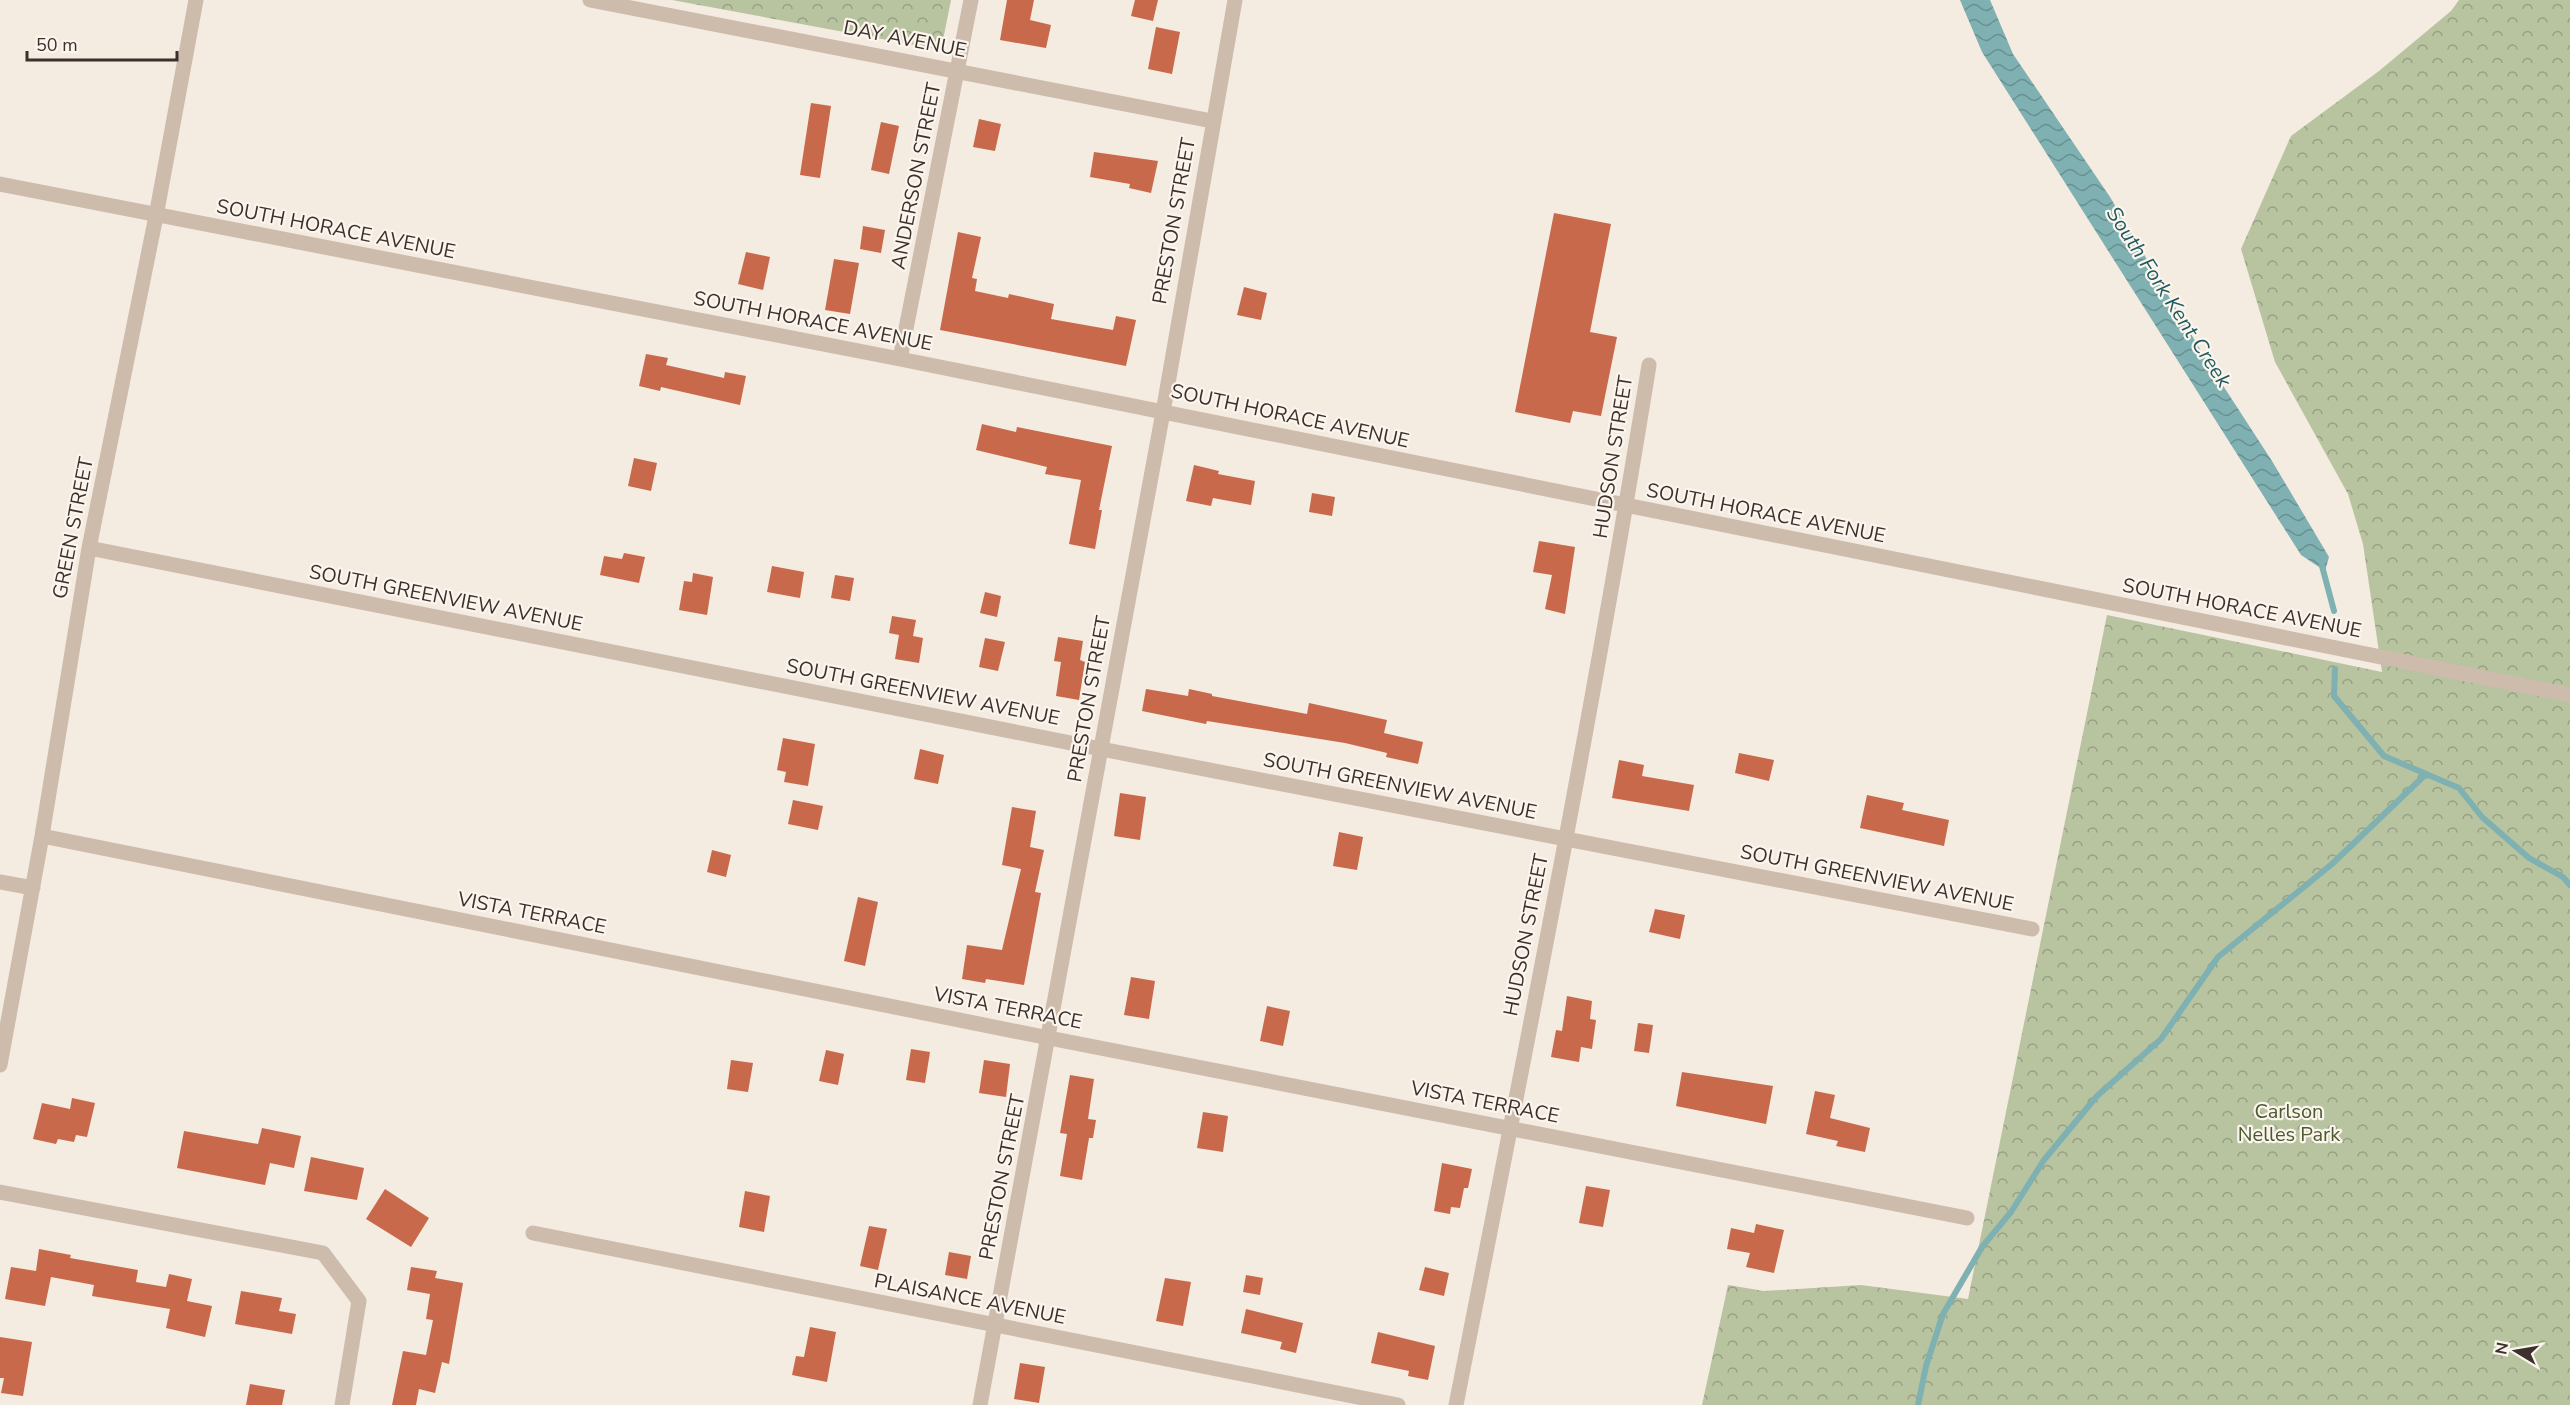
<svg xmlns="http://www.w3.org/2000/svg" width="2570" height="1405" font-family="'Nunito Sans',sans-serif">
	<defs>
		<pattern id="forest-crowns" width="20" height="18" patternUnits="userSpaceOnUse" patternTransform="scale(1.5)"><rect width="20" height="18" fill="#b8c4a0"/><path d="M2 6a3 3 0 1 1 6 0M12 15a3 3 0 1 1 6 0" fill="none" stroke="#97a083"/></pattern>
		<pattern id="water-waves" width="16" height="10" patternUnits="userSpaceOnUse" patternTransform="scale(1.5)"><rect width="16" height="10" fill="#7fb0b2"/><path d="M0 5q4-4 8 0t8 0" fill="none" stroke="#699091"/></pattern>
	</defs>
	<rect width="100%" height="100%" fill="#f4ebe1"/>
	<path fill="url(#forest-crowns)" d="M672,0H951L941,50Z
		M2459,0H2570V1405H1702L1728,1285L1764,1291L1861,1285L1968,1299L2107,615L2382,672L2363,544L2348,494L2275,362L2241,249L2291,136L2379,71L2451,11Z"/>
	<path fill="url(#water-waves)" d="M1960,0H1990L2013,54L2110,197L2207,361L2272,461L2329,557L2325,571L2301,555L1982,52Z"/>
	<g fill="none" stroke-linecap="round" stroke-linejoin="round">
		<path stroke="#7fb0b2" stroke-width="6" d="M2322,566L2334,611
			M2335,669L2334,696L2384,756L2459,788L2482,817L2529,858L2563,877L2570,885
			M1918,1405L1926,1366L1943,1314L1982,1247L2011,1212L2044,1160L2097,1096L2161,1039L2218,957L2332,864L2425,775"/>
	</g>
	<path fill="#c8694b" d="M1007,0H1034L1030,20L1051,25L1046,48L1000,40Z
		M1135,0H1158L1153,21L1131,16Z
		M1156,27L1180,32L1172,74L1148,69Z
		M811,103L831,106L820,178L800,175Z
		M979,119L1001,124L995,151L973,147Z
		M881,122L899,126L889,174L871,170Z
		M1094,152L1158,161L1151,193L1129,188L1130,184L1090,177Z
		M1554,213L1611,224L1590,332L1617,337L1601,416L1573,411L1570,423L1515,412Z
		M863,226L885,230L881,253L860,249Z
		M958,232L981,237L972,278L977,279L975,291L1008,298L1009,294L1054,304L1051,319L1113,330L1116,316L1136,320L1126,366L940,330Z
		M746,252L770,257L763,290L738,284Z
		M834,259L859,263L850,314L825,310Z
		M1244,287L1267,293L1261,320L1237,315Z
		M646,354L668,358L666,365L724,378L725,372L746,376L740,405L661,387L660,391L639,386Z
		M982,424L1016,432L1017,427L1112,446L1099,510H1102L1095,549L1069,544L1081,480L1045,474L1047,467L976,450Z
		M634,458L657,463L651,491L628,486Z
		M1194,465L1219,471L1218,474L1255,481L1251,505L1213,498L1211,506L1186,501Z
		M1312,493L1335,497L1332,516L1309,512Z
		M1539,541L1575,547L1565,614L1545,609L1552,575L1533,572Z
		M624,553L645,557L639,583L600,575L604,556L622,559Z
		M772,566L804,572L800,598L767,592Z
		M693,573L713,577L707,615L679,610L684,581L692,582Z
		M835,575L854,578L850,601L831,598Z
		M985,592L1001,596L997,617L980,613Z
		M892,616L916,620L913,636L923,638L919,663L895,659L899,635L889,633Z
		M1058,637L1083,641L1080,660L1085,662L1079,700L1056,696L1061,662L1054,661Z
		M985,638L1005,642L998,671L979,667Z
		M1146,689L1188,696L1189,689L1212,694V696L1307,714L1309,703L1387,720L1384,733L1423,742L1418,764L1386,757L1387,753L1345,743L1207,721L1206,724L1142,711Z
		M783,738L815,744L808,786L784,782L786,772L777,770Z
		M920,749L944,755L938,784L914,779Z
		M1739,753L1774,760L1769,781L1735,773Z
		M1619,760L1644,765L1642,776L1694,785L1689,811L1612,798Z
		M1120,793L1146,797L1140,840L1114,836Z
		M1867,795L1904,803L1902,810L1949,820L1944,846L1860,828Z
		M793,800L823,806L818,830L788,824Z
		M1012,807L1036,811L1030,847L1044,850L1035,892L1041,893L1024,985L986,979L985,983L962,979L967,945L1002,950L1021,869L1002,865Z
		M1339,832L1363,837L1357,870L1333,866Z
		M712,850L731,855L726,877L707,872Z
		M858,897L878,902L865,966L844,961Z
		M1655,909L1685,915L1680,939L1649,932Z
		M1131,977L1155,981L1149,1019L1124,1015Z
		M1567,996L1592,1001L1590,1019L1596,1020L1592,1049L1581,1047L1579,1062L1551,1057L1556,1030L1562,1031Z
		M1267,1006L1290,1011L1283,1046L1260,1041Z
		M1638,1023L1653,1025L1649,1053L1634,1051Z
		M911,1049L930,1052L925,1083L906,1080Z
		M826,1050L844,1054L838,1085L819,1081Z
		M731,1060L753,1063L748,1092L727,1089Z
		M984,1060L1010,1064L1006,1097L979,1093Z
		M1682,1072L1773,1086L1766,1124L1676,1106Z
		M1070,1075L1094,1079L1088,1119L1096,1120L1093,1138H1089L1082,1180L1060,1176L1067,1134L1060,1133Z
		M1815,1091L1835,1095L1830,1118L1870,1128L1865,1152L1836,1146L1838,1141L1806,1134Z
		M72,1098L95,1103L87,1137L76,1135L74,1142L58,1139L56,1144L33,1139L42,1103L70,1109Z
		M1203,1112L1228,1116L1223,1152L1197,1148Z
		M262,1128L301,1136L294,1168L270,1163L265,1185L177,1168L184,1131L258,1144Z
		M311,1157L364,1168L357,1200L304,1191Z
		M1442,1163L1472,1169L1468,1188H1464L1460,1208L1451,1207L1450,1214L1434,1211Z
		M1586,1186L1610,1190L1603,1227L1579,1223Z
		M385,1189L429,1218L411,1247L366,1219Z
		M745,1191L770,1196L764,1232L739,1227Z
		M1756,1224L1784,1230L1774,1273L1746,1267L1750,1253L1727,1249L1731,1228L1754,1233Z
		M869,1226L887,1229L878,1270L860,1266Z
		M39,1249L71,1255L70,1258L138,1270L136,1282L166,1287L169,1274L192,1279L187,1301L212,1306L205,1337L166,1328L170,1309L92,1296L94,1285L51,1277L45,1306L5,1299L11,1267L36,1271Z
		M949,1252L971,1256L967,1279L945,1275Z
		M411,1267L437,1271L435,1278L463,1283L449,1364L442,1362L435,1393L419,1389L416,1405H392L403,1351L426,1355L433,1320L426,1319L430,1294L407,1290Z
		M1425,1267L1449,1273L1444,1296L1419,1290Z
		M1246,1275L1263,1278L1260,1295L1243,1292Z
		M1165,1278L1191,1282L1183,1326L1156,1321Z
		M241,1291L282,1298L279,1311L296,1314L292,1334L235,1324Z
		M1246,1309L1303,1323L1296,1353L1280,1349L1282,1342L1241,1333Z
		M810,1327L836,1332L827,1382L792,1375L796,1356L804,1357Z
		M1378,1332L1435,1346L1428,1380L1408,1376L1409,1371L1371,1363Z
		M0,1337L32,1342L23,1396L1,1393L4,1378H0Z
		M1020,1363L1045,1367L1039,1403L1014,1399Z
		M250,1384L285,1390L282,1405H246Z"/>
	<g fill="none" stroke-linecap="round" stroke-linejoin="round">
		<path stroke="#cdbbac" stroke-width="15" d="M590,0L1212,121
			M0,184L900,359L2570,695
			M900,359L971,0
			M89,548L1101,749L2032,929
			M42,836L1049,1038L1967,1218
			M0,882L33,888
			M0,1065L42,836L89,548L156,216L196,0
			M0,1192L323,1253L359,1301L342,1405
			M533,1233L1398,1405
			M1456,1405C1524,1059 1593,713 1649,365"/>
		<path stroke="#cdbbac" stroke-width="15" d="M980,1405L1163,412L1235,0"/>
	</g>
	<g text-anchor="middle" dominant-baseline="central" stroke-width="4.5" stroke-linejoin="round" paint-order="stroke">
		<g font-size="20" fill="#3b302b" stroke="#fbf5ee">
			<text transform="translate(905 39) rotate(11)">DAY AVENUE</text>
			<text transform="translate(916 176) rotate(-79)">ANDERSON STREET</text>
			<text transform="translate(1174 221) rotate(-80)">PRESTON STREET</text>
			<text transform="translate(336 229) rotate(11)">SOUTH HORACE AVENUE</text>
			<text transform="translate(813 321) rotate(11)">SOUTH HORACE AVENUE</text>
			<text transform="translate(1290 416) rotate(12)">SOUTH HORACE AVENUE</text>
			<text transform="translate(1613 457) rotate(-81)">HUDSON STREET</text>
			<text transform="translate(1766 513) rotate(11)">SOUTH HORACE AVENUE</text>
			<text transform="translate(73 528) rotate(-79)">GREEN STREET</text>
			<text transform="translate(446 598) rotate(11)">SOUTH GREENVIEW AVENUE</text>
			<text transform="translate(2242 608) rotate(11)">SOUTH HORACE AVENUE</text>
			<text transform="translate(923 692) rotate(11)">SOUTH GREENVIEW AVENUE</text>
			<text transform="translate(1089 699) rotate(-80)">PRESTON STREET</text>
			<text transform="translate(1400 786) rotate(11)">SOUTH GREENVIEW AVENUE</text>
			<text transform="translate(1877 878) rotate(11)">SOUTH GREENVIEW AVENUE</text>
			<text transform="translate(532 913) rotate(11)">VISTA TERRACE</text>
			<text transform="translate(1526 935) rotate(-79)">HUDSON STREET</text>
			<text transform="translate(1008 1008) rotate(11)">VISTA TERRACE</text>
			<text transform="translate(1485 1102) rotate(11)">VISTA TERRACE</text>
			<text transform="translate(1002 1177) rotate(-79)">PRESTON STREET</text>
			<text transform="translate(970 1299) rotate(11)">PLAISANCE AVENUE</text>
		</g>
		<g font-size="20" fill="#4a5a2e" stroke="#fbf5ee">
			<text x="2289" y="1111">Carlson<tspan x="2289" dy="23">Nelles Park</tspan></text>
		</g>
		<g font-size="21" font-style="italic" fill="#1f5a5e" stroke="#fbf5ee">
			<text transform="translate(2169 297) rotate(57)">South Fork Kent Creek</text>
		</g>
	</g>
	<g transform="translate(2516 1351) rotate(281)" stroke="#fbf5ee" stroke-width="4.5" paint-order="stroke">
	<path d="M0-4.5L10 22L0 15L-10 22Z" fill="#3b302b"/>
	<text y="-9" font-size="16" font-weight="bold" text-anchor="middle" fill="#3b302b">N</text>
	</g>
	<path d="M27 51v9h150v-9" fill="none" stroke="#3b302b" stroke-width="3"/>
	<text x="36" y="51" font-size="18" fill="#3b302b" stroke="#fbf5ee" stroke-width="4.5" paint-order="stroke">50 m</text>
</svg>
